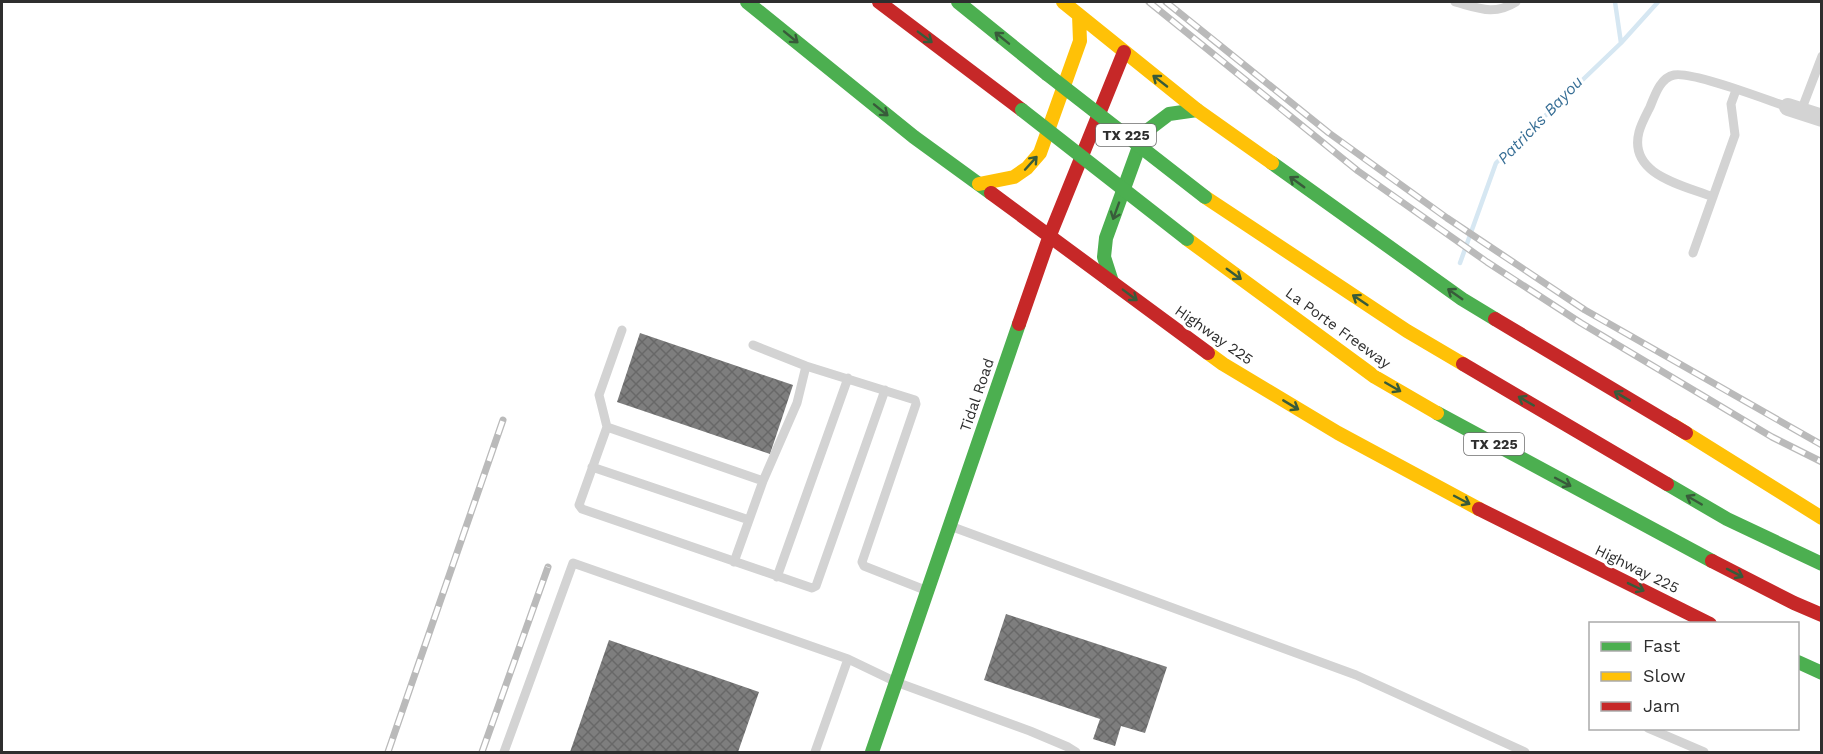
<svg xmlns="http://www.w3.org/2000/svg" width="1823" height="754" font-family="'Work Sans',sans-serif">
	<defs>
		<pattern id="building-cross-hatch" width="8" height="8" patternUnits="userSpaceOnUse" patternTransform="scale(1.5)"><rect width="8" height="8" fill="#7e7e7e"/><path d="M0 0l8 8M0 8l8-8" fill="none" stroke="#686868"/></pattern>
	</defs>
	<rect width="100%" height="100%" fill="#fff"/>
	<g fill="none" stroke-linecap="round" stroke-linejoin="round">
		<path stroke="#d6e7f2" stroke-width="4.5" d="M1615,2L1621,43
			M1460,263L1496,163L1621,43L1658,2"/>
	</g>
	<path fill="url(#building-cross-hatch)" d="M640,333L793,385L770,454L617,402Z
		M1006,614L1167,667L1145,733L1121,726L1115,746L1093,739L1100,719L984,680Z
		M609,640L759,692L738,752H570Z"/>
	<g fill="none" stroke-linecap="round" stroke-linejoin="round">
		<path stroke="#d3d3d3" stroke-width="9" d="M1455,2C1478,8 1494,16 1516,2
			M1801,111L1822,56
			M1713,197C1683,185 1628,175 1639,132C1641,124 1646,115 1650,107C1655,95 1660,78 1674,75C1692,71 1767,100 1788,107
			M1693,253L1735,135L1731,104L1736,90
			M753,345L806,366L915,400L916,404L862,562L864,566L925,590
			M607,427L599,395L622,330
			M592,467L749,520
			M763,481L607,427L579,505L582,509L812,588L816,586L885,390
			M950,526L1356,675L1525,752
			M734,562L763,481L797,403L806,366
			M777,577L848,378
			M1648,728L1704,752
			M504,752L573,563L848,659L896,682L1030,731L1068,747L1076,752
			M815,752L848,659"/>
		<path stroke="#d3d3d3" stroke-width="18" d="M1788,107L1822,118"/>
		<path stroke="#4caf50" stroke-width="14" d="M747,2L914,137L991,193
			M958,2L1047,74
			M1272,163L1462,299L1495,319
			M1112,282L1104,257L1106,238L1144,133L1169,114L1197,110
			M1437,413L1712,561
			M1667,484L1727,519L1822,564
			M1798,662L1822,673
			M872,752L1019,324"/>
		<path stroke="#ffc107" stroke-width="14" d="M1063,2L1197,110L1272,163
			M979,184L1014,177L1027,168L1040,153L1080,41L1079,15
			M1205,197L1407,331L1463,364
			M1187,239L1375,377L1437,413
			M1208,353L1223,364L1338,433L1479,509
			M1673,425L1822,518"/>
		<path stroke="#c62828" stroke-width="14" d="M879,2L1022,110
			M991,193L1208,353
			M1495,319L1686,433
			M1019,324L1050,235L1124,52
			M1463,364L1667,484
			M1479,509L1710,624
			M1712,561L1794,603L1822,615"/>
		<g stroke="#bababa" stroke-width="7">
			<path id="rail" d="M1149,2L1358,171L1487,262L1581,323L1772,437L1822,462
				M1166,2L1329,133L1447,218L1585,310L1822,445
				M388,752L503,420
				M482,752L548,567"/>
		</g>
		<use href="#rail" stroke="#fff" stroke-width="4.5" stroke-dasharray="14" stroke-linecap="butt"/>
		<path stroke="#4caf50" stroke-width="14" d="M1047,74L1205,197
			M1022,110L1187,239"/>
	</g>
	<defs><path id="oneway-shaft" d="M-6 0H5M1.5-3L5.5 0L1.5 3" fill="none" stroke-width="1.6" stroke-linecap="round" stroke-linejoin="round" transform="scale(1.5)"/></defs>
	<g stroke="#385b3a">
		<use href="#oneway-shaft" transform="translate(791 37) rotate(39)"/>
		<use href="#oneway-shaft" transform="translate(925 37) rotate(37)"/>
		<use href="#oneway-shaft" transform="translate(1002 38) rotate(-141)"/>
		<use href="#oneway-shaft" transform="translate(1160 81) rotate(-142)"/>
		<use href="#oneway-shaft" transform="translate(881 110) rotate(39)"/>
		<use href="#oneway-shaft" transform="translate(1031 163) rotate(-48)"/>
		<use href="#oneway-shaft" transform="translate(1297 182) rotate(-144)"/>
		<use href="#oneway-shaft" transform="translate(1116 211) rotate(110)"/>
		<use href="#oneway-shaft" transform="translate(1234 274) rotate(36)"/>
		<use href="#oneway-shaft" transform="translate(1455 294) rotate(-145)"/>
		<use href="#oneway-shaft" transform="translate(1130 295) rotate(37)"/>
		<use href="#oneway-shaft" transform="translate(1360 300) rotate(-146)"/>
		<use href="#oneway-shaft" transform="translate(1393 387) rotate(30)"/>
		<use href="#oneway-shaft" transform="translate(1622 396) rotate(-149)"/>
		<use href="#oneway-shaft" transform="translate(1526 401) rotate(-150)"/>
		<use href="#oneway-shaft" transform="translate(1291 405) rotate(31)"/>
		<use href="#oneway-shaft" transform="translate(1563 482) rotate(28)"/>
		<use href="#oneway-shaft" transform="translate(1462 500) rotate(28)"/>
		<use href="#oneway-shaft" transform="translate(1694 500) rotate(-150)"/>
		<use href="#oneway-shaft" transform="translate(1735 573) rotate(27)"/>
		<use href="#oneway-shaft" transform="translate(1636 587) rotate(26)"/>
	</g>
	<g text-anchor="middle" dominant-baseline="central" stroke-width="6" stroke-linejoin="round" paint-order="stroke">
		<g fill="#fff" stroke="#6d6d6d" stroke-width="1.5">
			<rect x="1096" y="124" width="60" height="22" rx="4.5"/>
			<rect x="1464" y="433" width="60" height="22" rx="4.5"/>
		</g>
		<g font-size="14" font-weight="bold" fill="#2e2e2e">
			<text x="1126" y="135">TX 225</text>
			<text x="1494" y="444">TX 225</text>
		</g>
		<g font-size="15" fill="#2e2e2e" stroke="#fff">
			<text transform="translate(1338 328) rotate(36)">La Porte Freeway</text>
			<text transform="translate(1214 335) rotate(35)">Highway 225</text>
			<text transform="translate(977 395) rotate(-71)">Tidal Road</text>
			<text transform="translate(1637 569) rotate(26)">Highway 225</text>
		</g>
		<g font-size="16" font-style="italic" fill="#376e95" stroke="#fff">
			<text transform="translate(1540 120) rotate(-46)">Patricks Bayou</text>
		</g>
	</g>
	<rect width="1823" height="754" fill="none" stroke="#2e2e2e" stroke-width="6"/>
	<rect x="1589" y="622" width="210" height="108" fill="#ffffff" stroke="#ababab" stroke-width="1.5"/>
	<rect x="1601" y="642" width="30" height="9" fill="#4caf50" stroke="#ababab" stroke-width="1.5"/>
	<text x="1643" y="652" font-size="18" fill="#2e2e2e">Fast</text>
	<rect x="1601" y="672" width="30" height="9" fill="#ffc107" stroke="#ababab" stroke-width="1.5"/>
	<text x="1643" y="682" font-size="18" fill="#2e2e2e">Slow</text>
	<rect x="1601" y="702" width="30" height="9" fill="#c62828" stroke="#ababab" stroke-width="1.5"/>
	<text x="1643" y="712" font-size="18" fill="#2e2e2e">Jam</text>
</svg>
